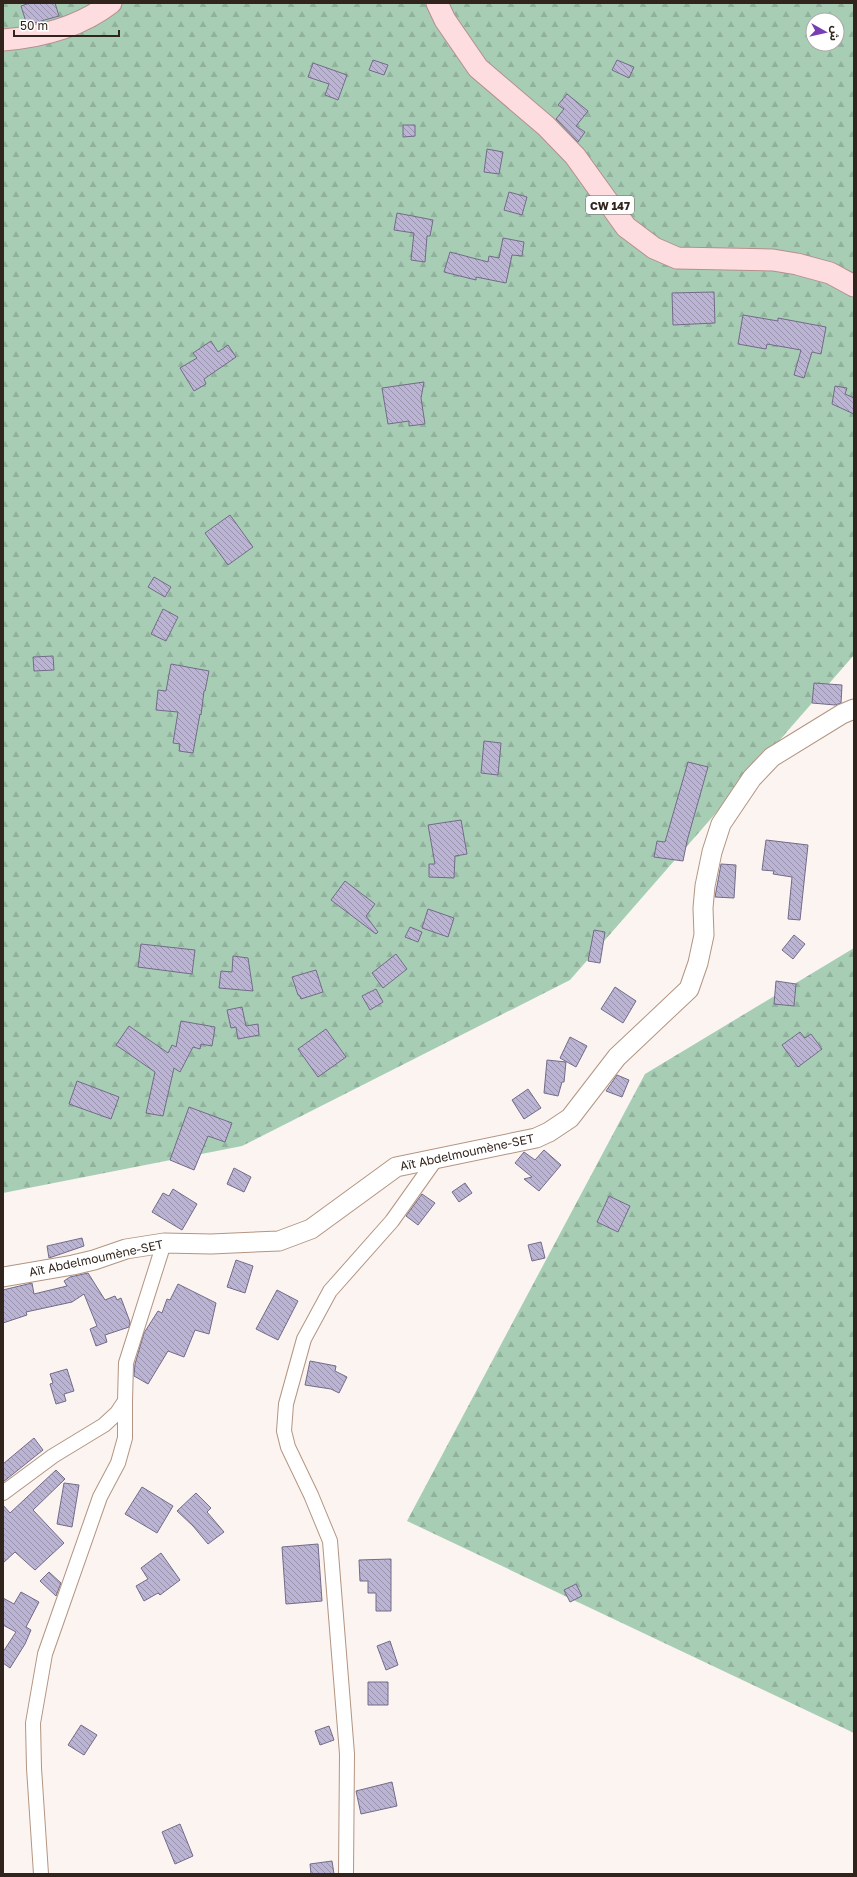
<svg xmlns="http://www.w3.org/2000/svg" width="857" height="1877" font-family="'Golos Text','Noto Sans Arabic',sans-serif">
	<defs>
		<pattern id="forest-firs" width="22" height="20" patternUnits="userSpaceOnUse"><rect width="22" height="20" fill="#a7ceb5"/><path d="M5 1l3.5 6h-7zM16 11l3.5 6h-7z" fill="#90b19b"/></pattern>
		<pattern id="building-back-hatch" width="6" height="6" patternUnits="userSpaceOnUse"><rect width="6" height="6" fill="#bcb4d4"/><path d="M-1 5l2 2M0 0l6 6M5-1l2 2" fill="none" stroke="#9992ab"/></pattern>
	</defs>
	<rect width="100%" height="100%" fill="#fbf4f0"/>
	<path fill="url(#forest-firs)" fill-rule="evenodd" d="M3,3H854V655L570,980L242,1146L3,1193ZM813,20H837V44H813Z
		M854,948V1733L407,1521L645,1074Z"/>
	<path fill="url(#building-back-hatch)" stroke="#736b88" d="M30,3H55L59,16L27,25L21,6Z
		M373,60L388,65L384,75L369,70Z
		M617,60L634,67L629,78L612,70Z
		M313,63L347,75L338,100L325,95L329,84L308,77Z
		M567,94L588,111L576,126L585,132L578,142L556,119L564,109L558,105Z
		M403,125H415V136L403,137Z
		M487,149L503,152L499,174L484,172Z
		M509,192L527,197L522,215L504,210Z
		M397,213L433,220L430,236H427L425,262L411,260L414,233L394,230Z
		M503,238L524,242L522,256L512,255L506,283L476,277V280L444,272L450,252L488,262L489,256L499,258Z
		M714,292L715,323L673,325L672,293Z
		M743,315L778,321V318L826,327L821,354L812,352L804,378L794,375L801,350L767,344L766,349L738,344Z
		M211,341L218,352L228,345L236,357L204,379L206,384L194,391L180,368L197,358L193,353Z
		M424,382L421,398L425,424L409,426V421L388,424L382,388Z
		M835,386L847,388L845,394L854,398V414L832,404Z
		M230,515L253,547L228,565L205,533Z
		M154,577L171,587L165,597L148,587Z
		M163,609L178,617L166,641L151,634Z
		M53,656L54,670L34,671L33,657Z
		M171,664L209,671L205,691H204L201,715L200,714L193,753L179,751L180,744L173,743L178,712L156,710L158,690L166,691Z
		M814,683L842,685L841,703L835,705L812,703Z
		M484,741L501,743L498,775L481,773Z
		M688,762L708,767L687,841L683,861L654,857L657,841L665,842Z
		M461,820L467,854L455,856L454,878L429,877V864H435L428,825Z
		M766,840L808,845L800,920L788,919L792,877L773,874L774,871L762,870Z
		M721,864L736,865L734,898L715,897Z
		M345,881L375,904L366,916L378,932L376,934L331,900Z
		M428,909L454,918L448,937L422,928Z
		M410,927L422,932L418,942L405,937Z
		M594,930L605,932L600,963L588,961Z
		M794,935L805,944L793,959L782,950Z
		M141,944L195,950L192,974L138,967Z
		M396,954L407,969L383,988L372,973Z
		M233,956L248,958L253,991L219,988L221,971L232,972Z
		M316,970L323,992L301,999L300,996L298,995L292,977Z
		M776,981L796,984L794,1006L774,1004Z
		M615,987L636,1001L623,1023L601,1009Z
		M376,989L383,1002L370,1010L362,996Z
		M242,1007L246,1026L258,1024L259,1035L238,1039L236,1027L231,1028L227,1010Z
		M181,1021L215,1027L212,1046L201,1044L200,1049L193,1047L180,1072L174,1068L163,1116L146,1113L155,1072L116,1045L129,1026L168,1053L172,1045L176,1047Z
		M326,1029L346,1057L318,1077L298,1049Z
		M800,1032L805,1038L811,1034L822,1049L798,1067L782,1045Z
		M570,1037L587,1046L576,1067L560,1058Z
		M547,1060L566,1062L564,1082H562L558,1096L544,1093Z
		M617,1075L629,1080L622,1097L606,1091Z
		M77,1081L119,1097L111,1119L69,1104Z
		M528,1089L541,1108L524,1119L512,1100Z
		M189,1107L232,1123L225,1142L208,1136L194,1170L170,1160Z
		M544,1150L561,1165L539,1191L524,1179L532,1177L515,1163L524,1152L535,1160Z
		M234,1168L251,1177L244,1192L227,1184Z
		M465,1183L472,1193L459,1202L452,1192Z
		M173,1189L197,1204L182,1230L152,1212L163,1193L169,1196Z
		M422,1194L435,1203L418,1225L406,1216Z
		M609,1196L630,1206L618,1232L597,1222Z
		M82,1238L84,1246L49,1258L47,1246Z
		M541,1242L545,1258L532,1261L528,1245Z
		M236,1260L253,1266L245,1293L227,1287Z
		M88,1273L105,1300L115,1296L117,1300L121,1298L130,1322L129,1327L105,1335L107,1342L96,1346L90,1329L97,1326L84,1294L72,1302L26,1312L27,1315L3,1323V1290L32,1283L34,1294L67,1286L64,1281L70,1277Z
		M178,1284L216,1303L209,1334L195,1330L184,1357L168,1351L148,1384L134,1376L135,1364L144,1333L158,1311L162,1313L167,1299L170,1300Z
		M277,1290L298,1301L278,1340L256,1329Z
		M310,1361L336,1366L335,1371L347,1377L339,1393L331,1389L305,1385Z
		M67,1369L74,1391L64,1394L66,1401L56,1404L50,1384L53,1383L50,1374Z
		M34,1438L43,1450L3,1482V1464Z
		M56,1470L65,1479L33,1510L64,1543L35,1570L15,1552L3,1563V1505L10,1513Z
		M64,1483L79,1485L72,1527L57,1524Z
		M142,1487L173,1506L157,1533L125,1514Z
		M196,1493L211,1508L207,1512L224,1532L208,1544L193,1526L177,1511Z
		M318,1544L322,1601L286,1604L282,1547Z
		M161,1553L180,1580L160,1595L158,1593L144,1601L136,1586L148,1579L141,1568Z
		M391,1559V1611H376V1593H368V1581H360L359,1560Z
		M49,1572L61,1583L56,1596L40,1581Z
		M576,1584L582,1596L570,1602L564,1590Z
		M21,1592L39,1602L26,1627L31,1630L25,1644L10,1668L3,1663V1652L16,1632L3,1625V1598L14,1604Z
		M390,1641L398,1665L386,1670L377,1646Z
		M368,1682H388V1705H368Z
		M81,1725L97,1735L84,1755L68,1745Z
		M329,1726L334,1740L320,1745L315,1731Z
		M392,1782L397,1806L361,1814L356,1791Z
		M180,1824L193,1856L175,1864L162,1832Z
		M332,1861L334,1874H311L310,1864Z"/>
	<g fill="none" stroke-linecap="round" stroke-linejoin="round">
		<g stroke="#b39582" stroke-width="16">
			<path id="street" d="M3,1493L53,1456L104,1425L117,1413L125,1401L126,1363L164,1243
				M41,1874L34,1768L33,1723L45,1654L100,1497L118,1463L125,1438V1401
				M346,1874L347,1754L330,1541L311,1495L288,1447L284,1431L286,1404L304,1339L330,1291L392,1221L436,1159"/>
		</g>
		<g stroke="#b39582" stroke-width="21">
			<path id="secondary" d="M3,1277L73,1265L94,1260L126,1249L164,1243L211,1244L279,1241L311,1229L396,1167L536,1138L549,1132L570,1118L617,1057L689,989L698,963L704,935L703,908L705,886L712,852L721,824L752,778L772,757L842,714L854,709"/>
		</g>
		<g stroke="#b58e8e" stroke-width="23">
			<path id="primary" d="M437,3L445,20L478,68L546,126L575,156L626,227L654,248L677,258L773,260L797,264L830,273L854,286
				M3,40C42,37 80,27 111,3"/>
		</g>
		<use href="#street" stroke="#fff" stroke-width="14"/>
		<use href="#secondary" stroke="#fff" stroke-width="19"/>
		<use href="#primary" stroke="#fddde0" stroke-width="21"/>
	</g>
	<g text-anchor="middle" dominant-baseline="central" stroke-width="3" stroke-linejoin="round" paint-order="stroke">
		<rect fill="#fff" stroke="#6e6660" stroke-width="1" x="586" y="196" width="48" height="18" rx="3"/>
		<g font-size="11" font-weight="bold" fill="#30241c">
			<text x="610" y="205">CW 147</text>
		</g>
		<g font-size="12" fill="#30241c" stroke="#fff">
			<text transform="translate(467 1152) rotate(-12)">Aït Abdelmoumène-SET</text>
			<text transform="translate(96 1258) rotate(-12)">Aït Abdelmoumène-SET</text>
		</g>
	</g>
	<rect width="857" height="1877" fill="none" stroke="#30241c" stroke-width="8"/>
	<g transform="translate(825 32) rotate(98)"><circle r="19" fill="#ffffff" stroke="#aca7a4"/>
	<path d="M0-3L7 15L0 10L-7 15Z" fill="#793db3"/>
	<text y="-6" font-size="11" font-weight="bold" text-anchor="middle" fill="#30241c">ش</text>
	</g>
	<path d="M14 30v6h105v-6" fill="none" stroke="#30241c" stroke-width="2"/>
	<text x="20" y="30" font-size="12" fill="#30241c" stroke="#ffffff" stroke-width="3" paint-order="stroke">50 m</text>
</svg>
